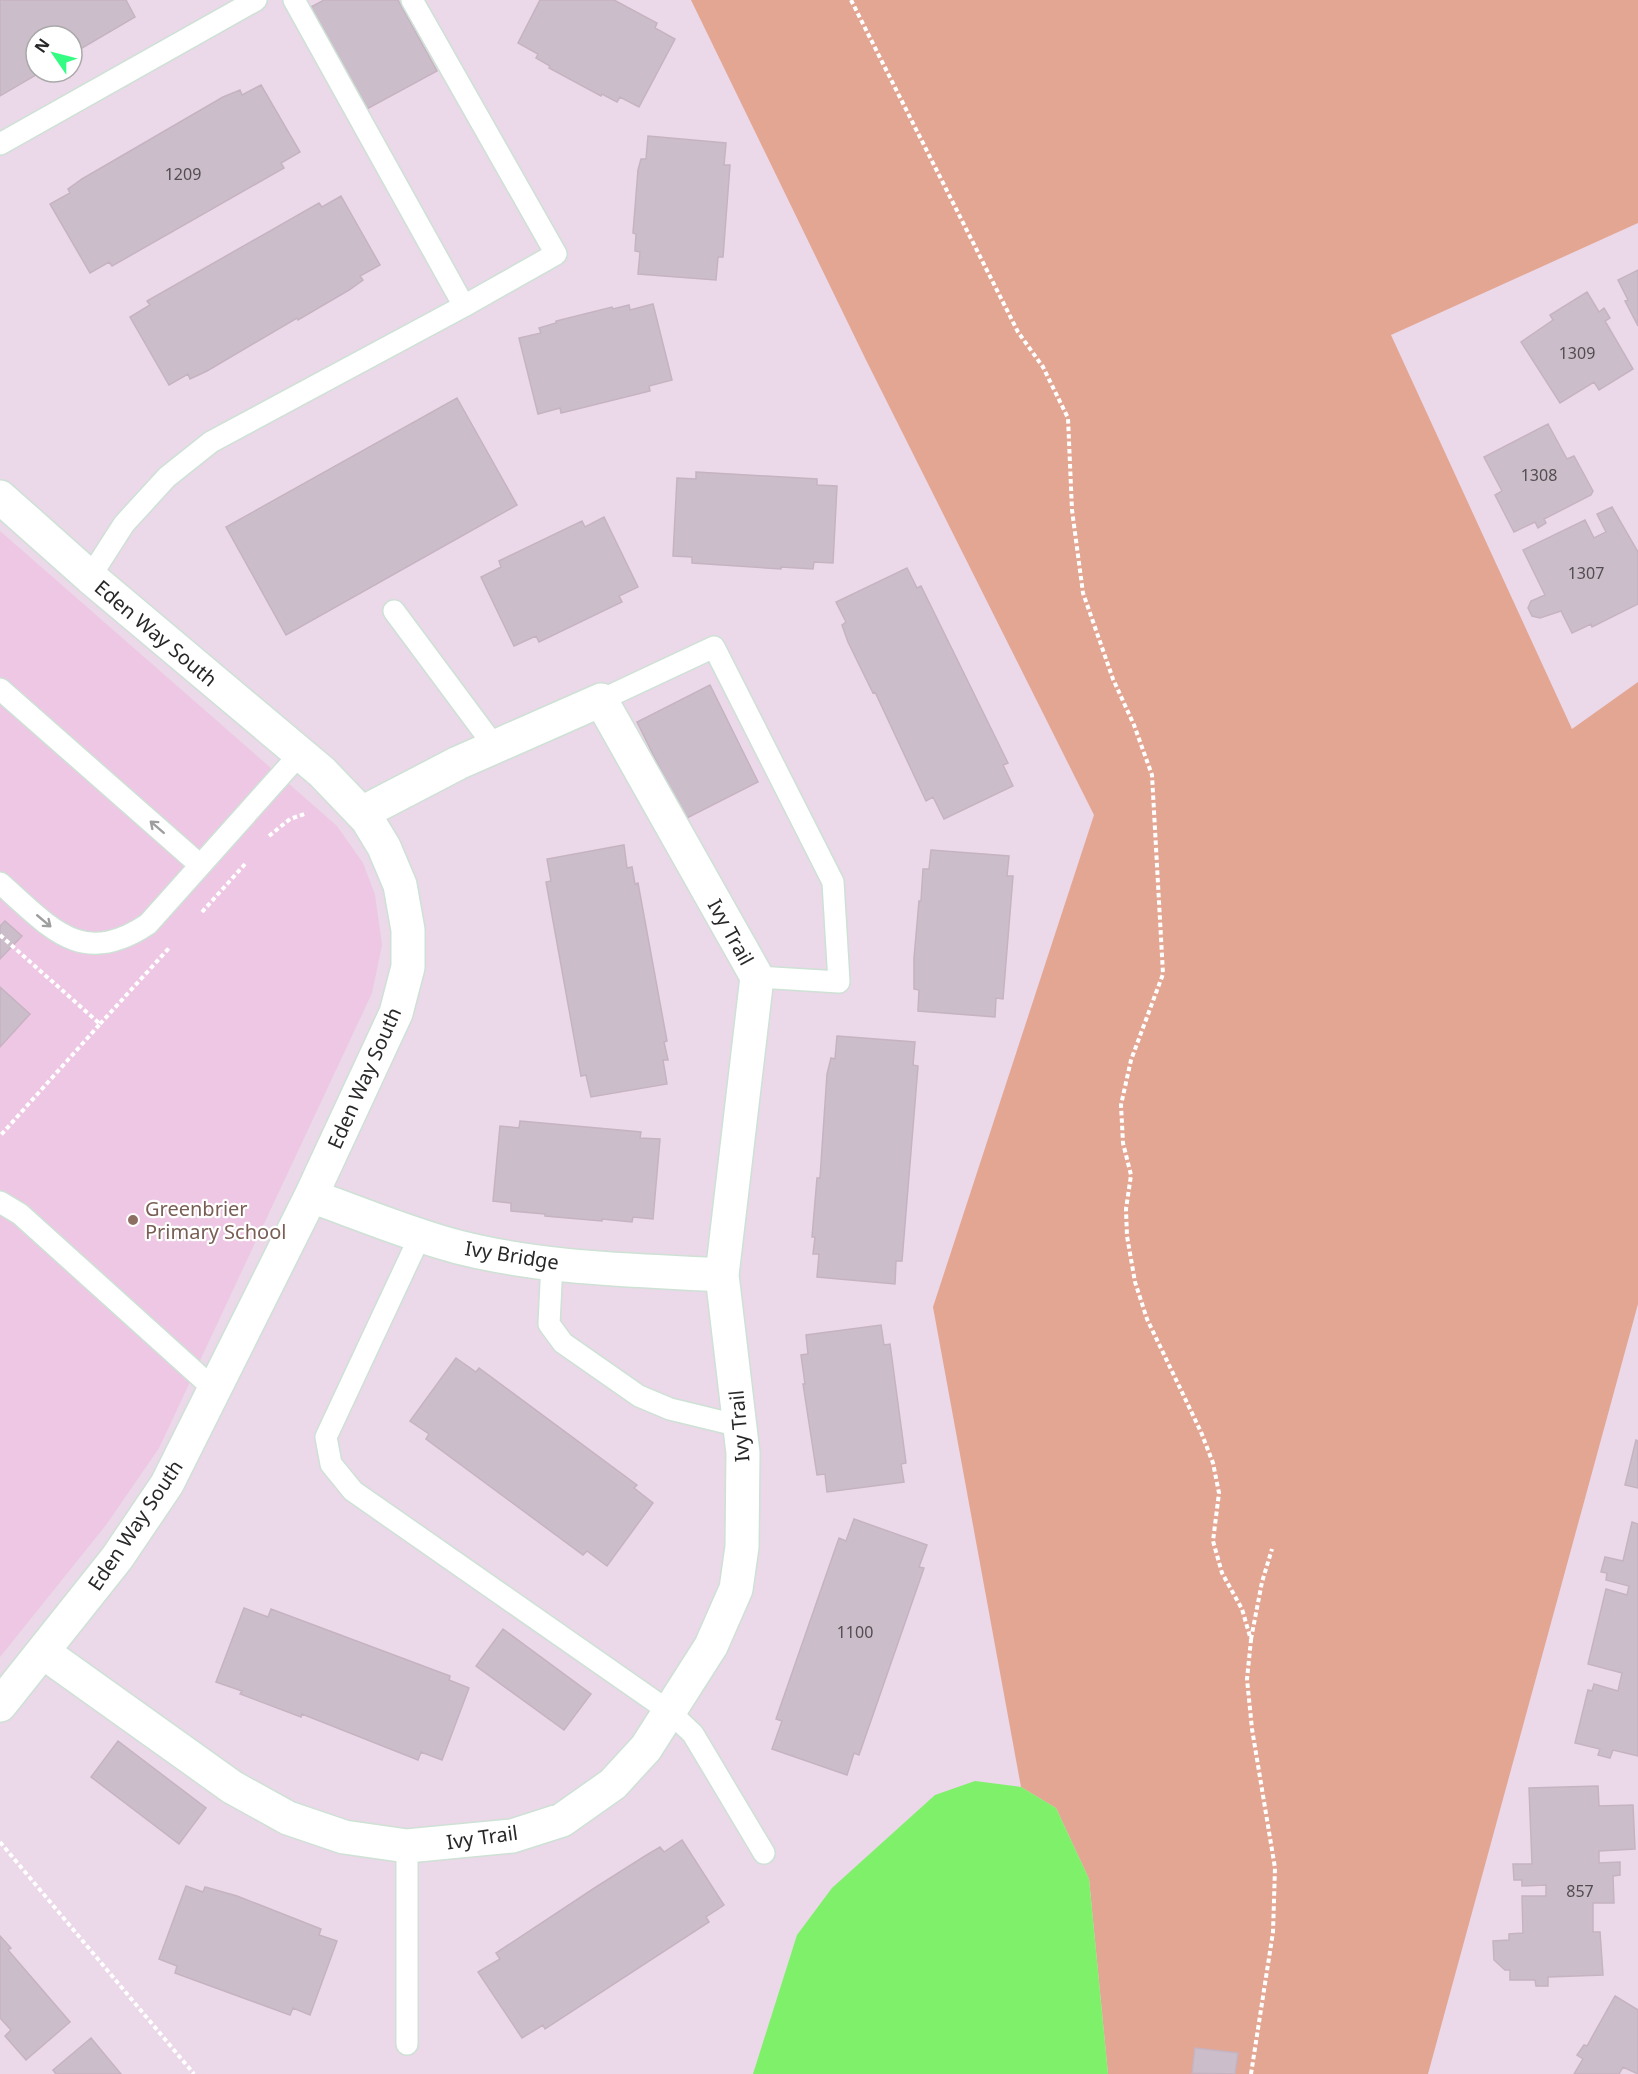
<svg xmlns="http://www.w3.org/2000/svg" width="1638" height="2074" font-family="'Noto Sans',sans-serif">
	<rect width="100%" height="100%" fill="#ebd8e8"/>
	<path fill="#edc7e3" d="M0,531L337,826L363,863L375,895L382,945L372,993L159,1448L106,1525L0,1657Z"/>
	<path fill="#e3a693" d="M691,0H1638V223L1391,335L1572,729L1638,682V1304L1428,2074H1108L1089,1879L1056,1808L1021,1787L933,1307L1094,815L866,360Z"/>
	<path fill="#7ef069" d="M975,1781L1021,1787L1056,1808L1089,1879L1108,2074H753L797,1935L832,1888L935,1795Z"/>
	<path fill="#ccbdca" stroke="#c6b3c1" stroke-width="1.5" d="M0,0H126L135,17L72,54V36H36V72H41L0,96Z
		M324,0H398L437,71L365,110L309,8Z
		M540,0H614L657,23L655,28L675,39L639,107L620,97L617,102L602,94L601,96L549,68L550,66L536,58L538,54L518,43Z
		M261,85L300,152L281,163L284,168L112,266L109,262L90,273L50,204L70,193L68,189L82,179L223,97L240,90L242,95Z
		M648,136L726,143L724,165H730L723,257H718L716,280L638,274L640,252L635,251L636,234L633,233L638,170L641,159H646Z
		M341,196L380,265L360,276L363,280L349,290L298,320L297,318L207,371L190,379L188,374L169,385L130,317L150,305L147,301L319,203L322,207Z
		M1638,270V326L1625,301L1628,300L1618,280Z
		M1587,292L1599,312L1604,308L1610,318L1605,321L1633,369L1599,390L1594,382L1560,403L1521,342L1553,320L1550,315Z
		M653,304L672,380L649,386L650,391L561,413L560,408L538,414L519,338L541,333L539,328L556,323V321L612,307L613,309L629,305L630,310Z
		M457,398L517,505L286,635L226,527Z
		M1548,424L1567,459L1574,456L1593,491L1591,495L1544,519L1546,523L1538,528L1535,522L1514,532L1495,495L1502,491L1484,457Z
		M696,472L817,479V485L837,486L833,563L814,562L813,569L781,567V569L692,563V557L673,556L677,478L696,479Z
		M1612,507L1638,552V604L1592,627L1591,624L1572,633L1561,611L1540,618L1532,616L1528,608L1531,601L1545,595L1523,550L1585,520L1594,538L1606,532L1597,514Z
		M604,517L638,587L619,596L622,602L539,642L536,636L514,646L481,577L501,567L499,561L582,521L585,527Z
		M907,568L917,588L921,586L1008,763L1003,765L1013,786L944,819L933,797L926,801L875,692L873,693L848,642L842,625L846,622L836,602Z
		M710,685L758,782L685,819L637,722Z
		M624,845L627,868L632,867L635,884L638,883L667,1041L664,1042L668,1060H663L667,1084L591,1097L586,1075L581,1076L546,882L551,881L547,859Z
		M931,850L1009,856L1007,876H1013L1003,999L996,998L995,1017L918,1011L919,990L914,989V958L919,901H921L923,869H929Z
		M5,921L22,936L0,959V926Z
		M0,987L30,1014L0,1047Z
		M837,1036L915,1042L913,1065L918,1066L902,1261H896L895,1284L817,1277L819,1254H813L815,1237H812L817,1178H820L827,1074L831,1058L835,1059Z
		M520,1121L641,1132L640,1138L660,1139L653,1219L633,1217L632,1222L602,1219V1221L545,1216V1214L511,1211V1203L493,1201L500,1126L519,1128Z
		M881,1325L884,1345L890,1344L906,1463L901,1464L904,1482L827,1492L825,1474L817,1475L803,1384H805L801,1355L808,1354L806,1335Z
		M456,1358L476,1372L479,1368L637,1485L634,1488L653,1503L607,1566L587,1551L583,1555L426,1439L429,1434L410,1421Z
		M1636,1440L1638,1441V1488L1625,1485Z
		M854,1519L927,1545L919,1567L924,1568L859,1755L854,1753L847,1775L772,1749L782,1721L776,1719L839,1538L846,1541Z
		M1632,1522L1638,1524V1756L1613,1750L1610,1758L1598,1755L1600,1749L1575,1743L1588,1690L1592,1691L1594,1684L1618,1691L1622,1673L1588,1664L1606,1589L1627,1595L1629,1586L1606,1580L1607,1573L1601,1572L1605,1557L1623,1561Z
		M244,1608L268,1617L271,1609L450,1676L449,1680L469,1688L442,1760L421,1752L418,1760L302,1714L301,1717L240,1694L242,1691L216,1682Z
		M503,1629L591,1694L564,1730L476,1666Z
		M118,1741L206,1808L179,1844L91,1777Z
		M1598,1786L1599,1806L1633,1805L1635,1849L1599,1851V1863L1620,1862V1875L1613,1876L1614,1903H1593V1932H1600L1603,1975L1548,1977V1986H1536L1535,1980H1510V1970H1505L1494,1960L1493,1941L1509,1940V1934L1523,1933L1522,1896H1546V1885L1522,1886V1880H1514L1513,1864H1532L1529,1788Z
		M682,1840L724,1905L706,1917L709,1922L545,2029L543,2025L522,2038L478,1972L500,1959L496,1953L596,1887L645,1856L660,1847L664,1852Z
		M186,1886L203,1892L205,1887L237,1896L321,1929L319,1935L337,1941L310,2015L293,2008L290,2015L175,1973L177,1966L159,1959Z
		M0,1936L11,1948L8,1950L70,2022L26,2060L5,2036L11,2030L0,2018Z
		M1615,1996L1638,2010V2074L1623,2067L1619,2074H1574L1583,2059L1577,2055L1584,2045L1587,2046Z
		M91,2038L121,2074H56L53,2070Z
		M1195,2048L1238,2053L1235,2074L1192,2073Z"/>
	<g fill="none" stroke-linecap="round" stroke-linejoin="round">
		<g stroke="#cee1d5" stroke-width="24">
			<path id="lane" d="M412,0L556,254L464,306
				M0,144L256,0
				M90,577L124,524L167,477L211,442L464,306L294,0
				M394,611L495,747
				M0,689L200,865
				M601,700L714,647L833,882L839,982L757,977
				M0,883C50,927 81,969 148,924L299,755
				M0,1202L20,1214L215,1390
				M421,1234L326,1437L331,1464L353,1491L670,1712L693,1734L764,1853
				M552,1263L549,1324L563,1343L639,1396L670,1409L740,1426
				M407,1846V2044"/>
		</g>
		<g stroke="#cee1d5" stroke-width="36">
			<path id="street" d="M0,497L90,577L322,772L367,819L384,847L400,885L408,930V967L396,1013L311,1196L167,1484L117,1558L0,1705
				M311,1196C359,1213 408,1234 458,1247C544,1269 634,1270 722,1275
				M43,1652L232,1787L288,1818L344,1837L407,1846L512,1836L562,1820L613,1784L646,1748L711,1646L736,1589L742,1547L743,1453L722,1275L757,977L601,700L458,763L362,813"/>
		</g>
		<path stroke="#fff" stroke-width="4" stroke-dasharray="4.5 3" stroke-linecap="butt" d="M851,0L1018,332L1043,367L1068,418L1072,510L1083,593L1113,679L1134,725L1152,775L1163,974L1131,1060L1121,1105L1123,1143L1131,1175L1126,1209L1127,1236L1135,1282L1147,1319L1201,1432L1213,1463L1219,1493L1213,1541L1222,1573L1242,1609L1251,1640L1247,1679L1252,1729L1275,1868L1273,1932L1251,2074
			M269,836L290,819L307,813
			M202,912L245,864
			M0,935L100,1024L0,1136
			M100,1024L170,947
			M1251,1639L1262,1582L1272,1549
			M0,1842L194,2074"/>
		<use href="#lane" stroke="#fff" stroke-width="21"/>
		<use href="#street" stroke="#fff" stroke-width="33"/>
	</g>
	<defs><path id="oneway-shaft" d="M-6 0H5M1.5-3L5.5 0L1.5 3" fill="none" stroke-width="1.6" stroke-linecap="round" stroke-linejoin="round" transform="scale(1.5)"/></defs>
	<g stroke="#9e9e9e">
		<use href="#oneway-shaft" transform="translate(157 827) rotate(-139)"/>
		<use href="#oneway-shaft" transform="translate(44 921) rotate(40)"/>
	</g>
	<circle fill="#8d6e63" stroke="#fff" stroke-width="2" cx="133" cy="1220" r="6"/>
	<g text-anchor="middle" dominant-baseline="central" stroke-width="4.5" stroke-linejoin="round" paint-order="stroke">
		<g font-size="16" fill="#514d50">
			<text x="183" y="174">1209</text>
			<text x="1577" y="353">1309</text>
			<text x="1539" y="475">1308</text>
			<text x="1586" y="573">1307</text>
			<text x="855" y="1632">1100</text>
			<text x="1580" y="1891">857</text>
		</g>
		<g font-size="20" fill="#282828" stroke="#fff">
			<text transform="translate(156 633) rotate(40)">Eden Way South</text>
			<text transform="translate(731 932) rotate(61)">Ivy Trail</text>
			<text transform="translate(364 1078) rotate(-66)">Eden Way South</text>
			<text transform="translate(512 1255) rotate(9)">Ivy Bridge</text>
			<text transform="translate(739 1426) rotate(-95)">Ivy Trail</text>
			<text transform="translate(135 1525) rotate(-56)">Eden Way South</text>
			<text transform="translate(482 1837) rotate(-8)">Ivy Trail</text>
		</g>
		<g font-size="20" fill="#785e54" stroke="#fff" text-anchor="start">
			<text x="145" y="1208">Greenbrier<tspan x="145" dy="23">Primary School</tspan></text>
		</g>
	</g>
	<g transform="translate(54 54) rotate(305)"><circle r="28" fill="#ffffff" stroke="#a9a9a9" stroke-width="1.5"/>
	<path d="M0-4.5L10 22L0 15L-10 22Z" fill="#34fc82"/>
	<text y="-9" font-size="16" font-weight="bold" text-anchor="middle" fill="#282828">N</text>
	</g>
</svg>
